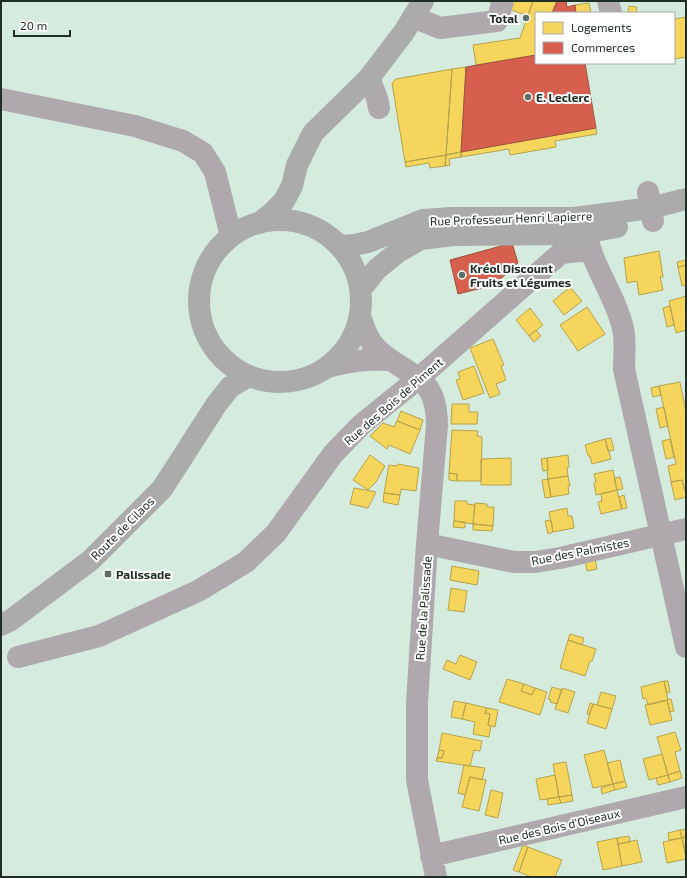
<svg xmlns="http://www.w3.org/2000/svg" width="687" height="878" font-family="'Exo 2',sans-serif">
	<rect width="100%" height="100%" fill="#d5ebde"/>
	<path fill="#f6d55c" stroke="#b6a34c" d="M487,1H533L528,16Z
		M533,1H557L552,13H536V55L476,65L473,45L520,38Z
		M589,3L591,13H576L575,5Z
		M629,6L637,7L636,13L628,12Z
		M686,17V57L674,59V19Z
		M466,67L461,152L446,155L452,69Z
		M452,69L446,155L405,162L392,83L396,79Z
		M596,128L597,134L555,141L556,147L510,155L509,149L461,157V152Z
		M461,152V157L449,159L450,165L445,166L446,155Z
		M446,155L445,166L430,168L429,163L406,167L405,162Z
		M659,251L663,277H660L663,290L639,295L637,281L627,283L624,258Z
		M686,260V265L678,267L677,262Z
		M686,265V285L682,286L678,267Z
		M570,287L582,301L564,315L553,301Z
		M686,296V330L676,333L669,301Z
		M670,306L674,325L667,327L663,308Z
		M587,307L605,334L578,351L560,325Z
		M530,308L543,325L529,336L516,320Z
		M536,330L541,336L534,342L529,336Z
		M493,339L504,365L501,366L506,380L496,384L500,394L490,398L470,348Z
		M474,366L484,393L463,400L456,380L460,379L458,372Z
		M680,382L686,412V491H685L682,480L671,482L668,466L676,464L659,386Z
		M659,386L661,395L653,397L651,388Z
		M452,404H469V412H478L477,424H451Z
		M664,407L668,426L660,428L656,409Z
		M401,411L423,420L420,430L397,421Z
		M397,421L420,430L410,454L389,445L387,449L370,436L383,423L394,427Z
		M452,430L478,431L477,436L482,437L481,481H457V474L449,473Z
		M611,438L614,450L608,451L605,439Z
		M605,439L611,459L592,464L590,456H588L585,445Z
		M670,439L674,457L666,459L662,441Z
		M370,455L385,466L376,482L368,490L353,480Z
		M568,455L569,467H567L568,476L548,479L547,470H548L547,458Z
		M511,458V485H481V459Z
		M547,458L548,470L543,471L541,459Z
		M398,464L419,468L416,491L401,489L400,495L384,493L389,465L397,466Z
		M613,470L617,490L596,495L594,483L596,482L594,474Z
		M449,473L457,474V481L449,480Z
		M568,476L570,486H568L569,494L551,497L548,479Z
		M620,477L623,489L617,490L614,478Z
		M548,479L551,497L545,498L542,480Z
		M682,480L685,491H686V497L675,500L671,482Z
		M354,488L376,492L368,508L350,504Z
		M617,490L622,509L601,514L598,502L602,501L601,494Z
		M384,493L400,495L398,505L383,502Z
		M624,495L627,508L622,509L619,497Z
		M455,501H467V504L475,505L473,524L454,521Z
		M475,503L487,504V507H494L493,526L473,524Z
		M567,508L568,516H572L574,528L553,532L549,512Z
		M551,520L553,532L548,534L545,521Z
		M454,521L465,522V528L453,527Z
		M473,524L493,526L492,531L473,530Z
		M595,559L597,569L587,571L585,560Z
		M452,566L479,571L477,585L450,580Z
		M451,588L467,591L464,612L448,610Z
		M570,634L584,638L582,645L568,640Z
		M568,640L596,649L592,661H590L585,676L560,668Z
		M460,655L477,662L470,680L443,669L447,660L456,664Z
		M507,679L524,684L521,691L532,695L535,688L547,692L540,715L499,702Z
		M664,681L668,700L648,705L646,698L643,699L641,687Z
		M664,681H668L670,692L667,693Z
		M524,684L535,688L532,695L521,691Z
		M552,687L562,690L557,704L550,702L551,700L548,699Z
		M562,688L575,692L568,713L555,709Z
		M601,692L616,696L612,709L597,705Z
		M671,699L674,711L670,712L667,700Z
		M667,700L672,720L650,725L645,705Z
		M454,701L466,703L462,719L451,717Z
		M466,703L487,708L485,713L490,714L488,725L491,726L489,737L473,734L475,722L462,719Z
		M590,703L593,704L589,715L587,714Z
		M593,704L612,709L606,729L587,723Z
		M487,708L498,710L495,727L488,725L490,714L485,713Z
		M675,732L681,750L675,752L680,771L668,775L657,737Z
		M442,733L482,741L480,751L474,750L470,766L436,761L437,758H442L444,751L439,750Z
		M439,750L444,751L442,758H437Z
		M604,750L613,784L593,788L584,755Z
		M662,754L668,775L649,780L643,759Z
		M620,760L625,781L613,784L607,763Z
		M566,762L572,795L559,797L553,764Z
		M464,765L485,768L482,780L470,777L465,795L458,793Z
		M680,771L682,778L670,782L668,775Z
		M555,775L559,797L540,800L536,779Z
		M668,775L670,782L658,785L656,778Z
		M470,777L486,780L479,811L462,807Z
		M625,781L627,787L615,790L613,784Z
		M613,784L615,790L602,794L601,788Z
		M491,790L503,793L498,818L485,815Z
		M572,795L573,801L561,803L559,797Z
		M559,797L561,803L548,805L547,799Z
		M686,829V836L682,838L680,830Z
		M680,830L682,838L669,840L668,833Z
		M629,836L630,842L618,844L617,838Z
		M686,836V855L682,838Z
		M617,838L622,866L603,870L597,842Z
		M682,838L686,859L667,863L663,842Z
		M637,840L642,862L622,866L618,844Z
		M523,845L528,847L519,872L513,870Z
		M528,847L562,860L555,877H531L519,872Z"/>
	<path fill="#d6604d" stroke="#9f5141" d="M557,1H566L567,7L575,5L576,13H552Z
		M536,55V63H585L596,128L461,152L466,67Z
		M512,243L518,263L494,285L458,294L450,260Z"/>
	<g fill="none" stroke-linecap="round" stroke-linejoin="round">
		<path stroke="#afa9ad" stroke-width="22" d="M608,1L611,13
			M413,17L440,28L497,21L503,1
			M369,78L377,98L379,108
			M1,99L135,126L183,141L203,153L215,172L231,236
			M648,192L653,221
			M587,236C593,268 616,296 623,329C626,340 624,357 624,369L686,647
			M360,316C364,328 368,340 377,349C389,361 405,368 418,378C433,388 437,408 437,425L427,544L417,703V780L436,877
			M328,367C350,361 366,359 389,360
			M427,544L514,562H535L560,558L686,529
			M18,657L99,636L198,591L246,562L276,533L333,454L361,425L419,378L561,253L590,250
			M431,856L686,797"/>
		<path stroke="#ababac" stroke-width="22" d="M199 301a81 81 0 1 1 162 0a81 81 0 1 1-162 0Z
			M259,223L272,213L284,201L292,186L297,165L313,133L369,78L404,32L423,1
			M340,246L354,245L368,242L423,220L451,218H574L651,208L686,199
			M361,289L377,269L398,252L421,239L453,235L578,234L617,227
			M1,625L11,620L91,560L162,489L216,405L230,387L249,376"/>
	</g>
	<g fill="#5f7166" stroke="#fff" stroke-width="1.5">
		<circle cx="526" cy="18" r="4"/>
		<circle cx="528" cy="97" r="4"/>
		<circle cx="462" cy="275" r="4"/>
		<rect x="104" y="570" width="8" height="8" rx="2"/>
	</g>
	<g text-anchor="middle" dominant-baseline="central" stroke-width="4" stroke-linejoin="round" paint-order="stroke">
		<g font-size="12" font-weight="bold" fill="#202f26" stroke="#fff" text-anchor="start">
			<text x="518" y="18" text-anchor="end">Total</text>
			<text x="536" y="97">E. Leclerc</text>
			<text x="470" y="268">Kréol Discount<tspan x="470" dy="14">Fruits et Légumes</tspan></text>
			<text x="116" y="574">Palissade</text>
		</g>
		<g font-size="12" fill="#202f26" stroke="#fff">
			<text transform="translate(511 218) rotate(-2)">Rue Professeur Henri Lapierre</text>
			<text transform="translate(393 401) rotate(-41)">Rue des Bois de Piment</text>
			<text transform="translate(122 528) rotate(-45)">Route de Cilaos</text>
			<text transform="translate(580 551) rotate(-11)">Rue des Palmistes</text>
			<text transform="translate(423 608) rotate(-86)">Rue de la Palissade</text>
			<text transform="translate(559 826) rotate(-13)">Rue des Bois d'Oiseaux</text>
		</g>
	</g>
	<rect width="687" height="878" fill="none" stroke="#202f26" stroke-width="4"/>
	<rect x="535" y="12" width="140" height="52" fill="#ffffff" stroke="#a6aca8"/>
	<rect x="543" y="22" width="20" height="12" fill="#f6d55c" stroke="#a6aca8"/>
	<text x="571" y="32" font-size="12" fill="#202f26">Logements</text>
	<rect x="543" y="42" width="20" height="12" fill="#d6604d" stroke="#a6aca8"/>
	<text x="571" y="52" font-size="12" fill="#202f26">Commerces</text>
	<path d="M14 30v6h56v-6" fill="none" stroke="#202f26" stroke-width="2"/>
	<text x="20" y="30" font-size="12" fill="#202f26" stroke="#ffffff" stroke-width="3" paint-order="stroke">20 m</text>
</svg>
